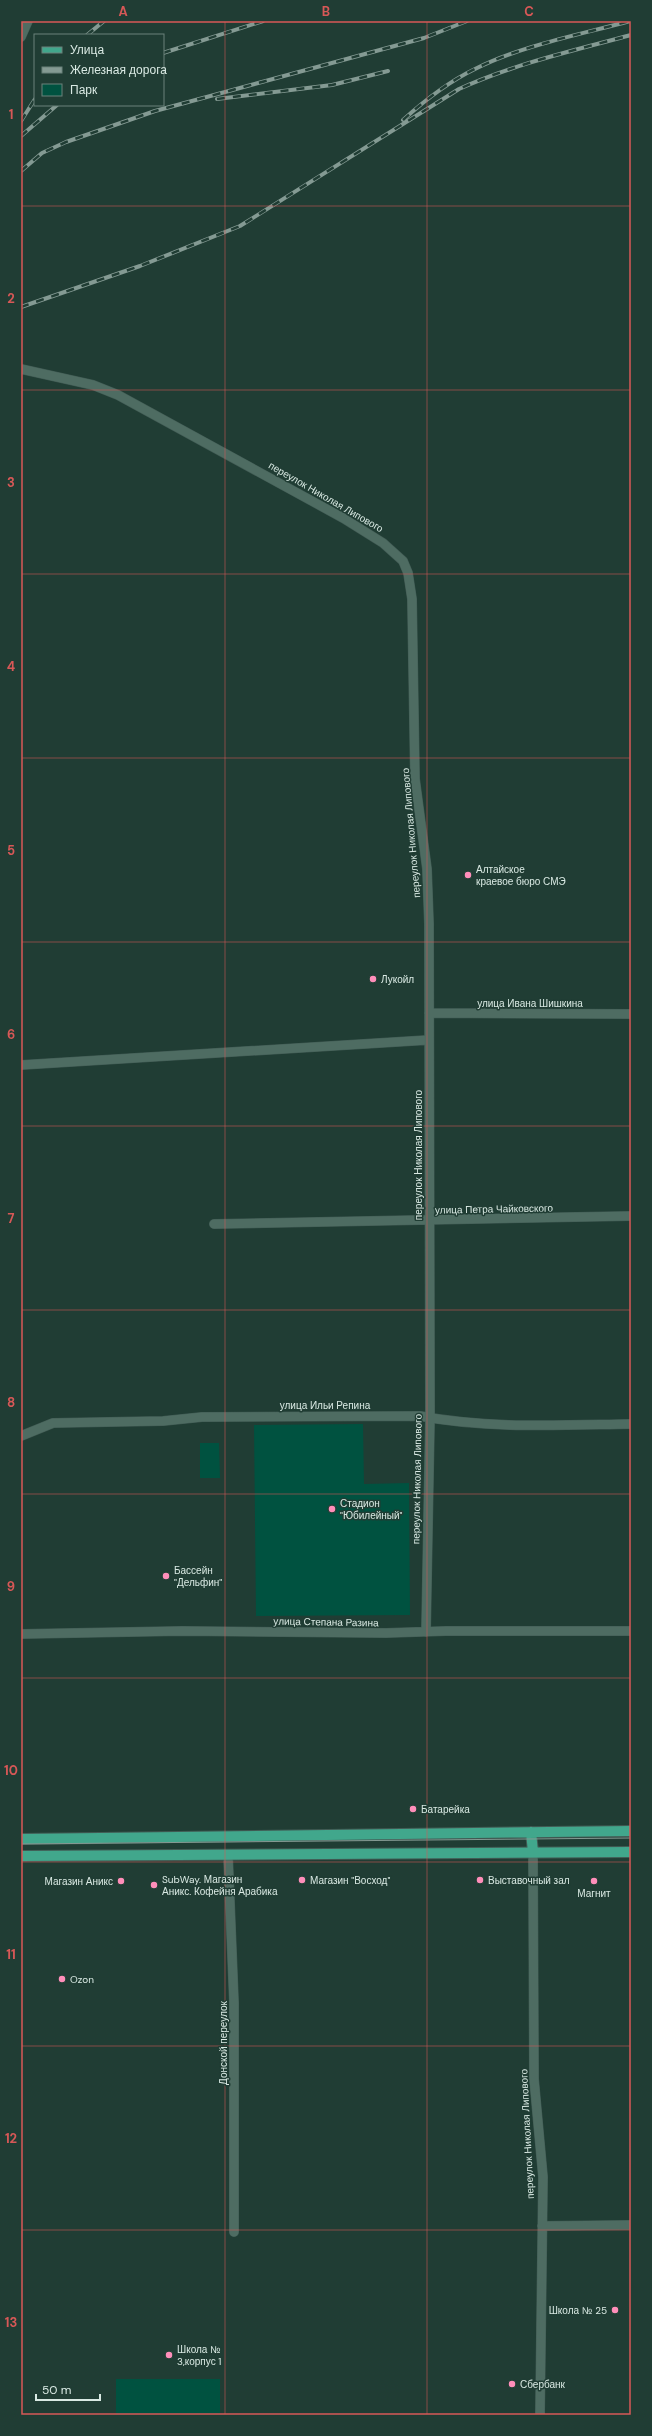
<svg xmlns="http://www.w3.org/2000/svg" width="652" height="2436" font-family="'DM Sans',sans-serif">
	<rect width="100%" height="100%" fill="#203d34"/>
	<path fill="#005240" d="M363,1424L364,1484L409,1483L410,1615L256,1616L254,1425Z
		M200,1443H219L220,1478H200Z
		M116,2379H220V2415H116Z"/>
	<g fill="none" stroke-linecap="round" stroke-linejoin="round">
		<g stroke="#415b54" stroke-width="10">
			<path id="minor" d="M21,37L28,21
				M21,369L93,385L118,395L343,518L383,543L403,561L408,573L412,599L415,779L427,869L429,924L430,1418L426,1632
				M429,1013L631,1014
				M21,1065L428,1040
				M214,1224L631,1216
				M21,1436L53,1423L163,1421L202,1417L420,1416C489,1429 561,1425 631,1424
				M21,1634L182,1631L386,1633L446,1631H631
				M533,1852L534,2079L543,2177L540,2415
				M228,1855L234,2003V2232
				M542,2226L631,2225"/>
		</g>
		<g stroke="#415b54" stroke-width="12">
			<path id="major" d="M531,1832L533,1852
				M21,1839L631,1831
				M21,1856L631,1852"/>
		</g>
		<use href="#minor" stroke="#4e6c62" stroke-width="9"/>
		<use href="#major" stroke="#41a78c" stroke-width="10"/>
		<path stroke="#849a93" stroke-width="1" d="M21,1844L631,1838"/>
		<g stroke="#849a93" stroke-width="4">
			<path id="rail" d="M87,35L104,21
				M163,53L263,21
				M217,99L332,85L388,71
				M403,120C425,100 448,82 475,69C523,45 579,35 630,21
				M21,121L35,99
				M21,136L57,105
				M21,171L42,153L66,142L155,111L424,38L467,21
				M21,307L140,266L240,226L459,89C514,64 572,51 631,35"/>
		</g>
		<use href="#rail" stroke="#203d34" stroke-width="2.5" stroke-dasharray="8" stroke-linecap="butt"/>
	</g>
	<path fill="none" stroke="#d75857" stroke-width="1" stroke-opacity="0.55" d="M225,21V2415M427,21V2415M21,206H631M21,390H631M21,574H631M21,758H631M21,942H631M21,1126H631M21,1310H631M21,1494H631M21,1678H631M21,1862H631M21,2046H631M21,2230H631"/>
	<g fill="#ff8eba" stroke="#203d34" stroke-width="1.5">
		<circle cx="468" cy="875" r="4"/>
		<circle cx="373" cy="979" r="4"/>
		<circle cx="332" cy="1509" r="4"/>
		<circle cx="166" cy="1576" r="4"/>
		<circle cx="413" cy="1809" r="4"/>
		<circle cx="302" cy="1880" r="4"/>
		<circle cx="480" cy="1880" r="4"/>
		<circle cx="121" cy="1881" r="4"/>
		<circle cx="594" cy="1881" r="4"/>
		<circle cx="154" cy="1885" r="4"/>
		<circle cx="62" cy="1979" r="4"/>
		<circle cx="615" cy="2310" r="4"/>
		<circle cx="169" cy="2355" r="4"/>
		<circle cx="512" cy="2384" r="4"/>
	</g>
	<g text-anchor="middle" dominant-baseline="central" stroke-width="3" stroke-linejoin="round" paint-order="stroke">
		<g font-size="10" fill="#d9e9e3" stroke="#203d34">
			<text transform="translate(326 497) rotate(30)">переулок Николая Липового</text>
			<text transform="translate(411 833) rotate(-95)">переулок Николая Липового</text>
			<text x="530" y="1003">улица Ивана Шишкина</text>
			<text transform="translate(418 1155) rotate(-90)">переулок Николая Липового</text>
			<text transform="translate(494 1209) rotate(-1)">улица Петра Чайковского</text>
			<text x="325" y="1405">улица Ильи Репина</text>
			<text transform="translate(417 1479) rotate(-89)">переулок Николая Липового</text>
			<text transform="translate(326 1622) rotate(1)">улица Степана Разина</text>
			<text transform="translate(223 2043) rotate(-90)">Донской переулок</text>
			<text transform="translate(527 2134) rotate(-93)">переулок Николая Липового</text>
		</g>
		<g font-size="10" fill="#d9e9e3" stroke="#203d34" text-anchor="start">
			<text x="476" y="869">Алтайское<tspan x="476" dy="12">краевое бюро СМЭ</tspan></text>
			<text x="381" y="979">Лукойл</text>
			<text x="340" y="1503">Стадион<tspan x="340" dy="12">"Юбилейный"</tspan></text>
			<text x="174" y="1570">Бассейн<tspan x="174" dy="12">"Дельфин"</tspan></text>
			<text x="421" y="1809">Батарейка</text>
			<text x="162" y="1879">SubWay. Магазин<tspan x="162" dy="12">Аникс. Кофейня Арабика</tspan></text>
			<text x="310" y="1880">Магазин "Восход"</text>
			<text x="488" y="1880">Выставочный зал</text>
			<text x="113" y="1881" text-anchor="end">Магазин Аникс</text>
			<text x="594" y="1893" text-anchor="middle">Магнит</text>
			<text x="70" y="1979">Ozon</text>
			<text x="607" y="2310" text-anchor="end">Школа № 25</text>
			<text x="177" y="2349">Школа №<tspan x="177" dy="12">3,корпус 1</tspan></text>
			<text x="520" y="2384">Сбербанк</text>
		</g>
	</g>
	<rect width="652" height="2436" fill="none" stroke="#203d34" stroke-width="44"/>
	<rect x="34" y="34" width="130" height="72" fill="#203d34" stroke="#6a827a"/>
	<rect x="42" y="47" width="20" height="6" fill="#41a78c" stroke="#6a827a"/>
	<text x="70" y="54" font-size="12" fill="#d9e9e3">Улица</text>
	<rect x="42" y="67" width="20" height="6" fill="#849a93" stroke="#6a827a"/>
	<text x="70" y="74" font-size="12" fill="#d9e9e3">Железная дорога</text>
	<rect x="42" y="84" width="20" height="12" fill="#005240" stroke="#6a827a"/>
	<text x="70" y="94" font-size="12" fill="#d9e9e3">Парк</text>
	<path d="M36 2394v6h64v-6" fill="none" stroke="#d9e9e3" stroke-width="2"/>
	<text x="42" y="2394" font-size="12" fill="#d9e9e3" stroke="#203d34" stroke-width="3" paint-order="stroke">50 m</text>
	<rect x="22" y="22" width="608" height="2392" fill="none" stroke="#d75857" stroke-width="1.5"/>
	<g font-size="13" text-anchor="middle" font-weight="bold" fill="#d75857">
		<text x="123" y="16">A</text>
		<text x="326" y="16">B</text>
		<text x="529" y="16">C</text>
		<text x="11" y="119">1</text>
		<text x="11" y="303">2</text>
		<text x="11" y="487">3</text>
		<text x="11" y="671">4</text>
		<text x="11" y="855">5</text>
		<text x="11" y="1039">6</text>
		<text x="11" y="1223">7</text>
		<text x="11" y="1407">8</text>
		<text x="11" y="1591">9</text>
		<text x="11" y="1775">10</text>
		<text x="11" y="1959">11</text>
		<text x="11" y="2143">12</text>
		<text x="11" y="2327">13</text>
	</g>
</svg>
